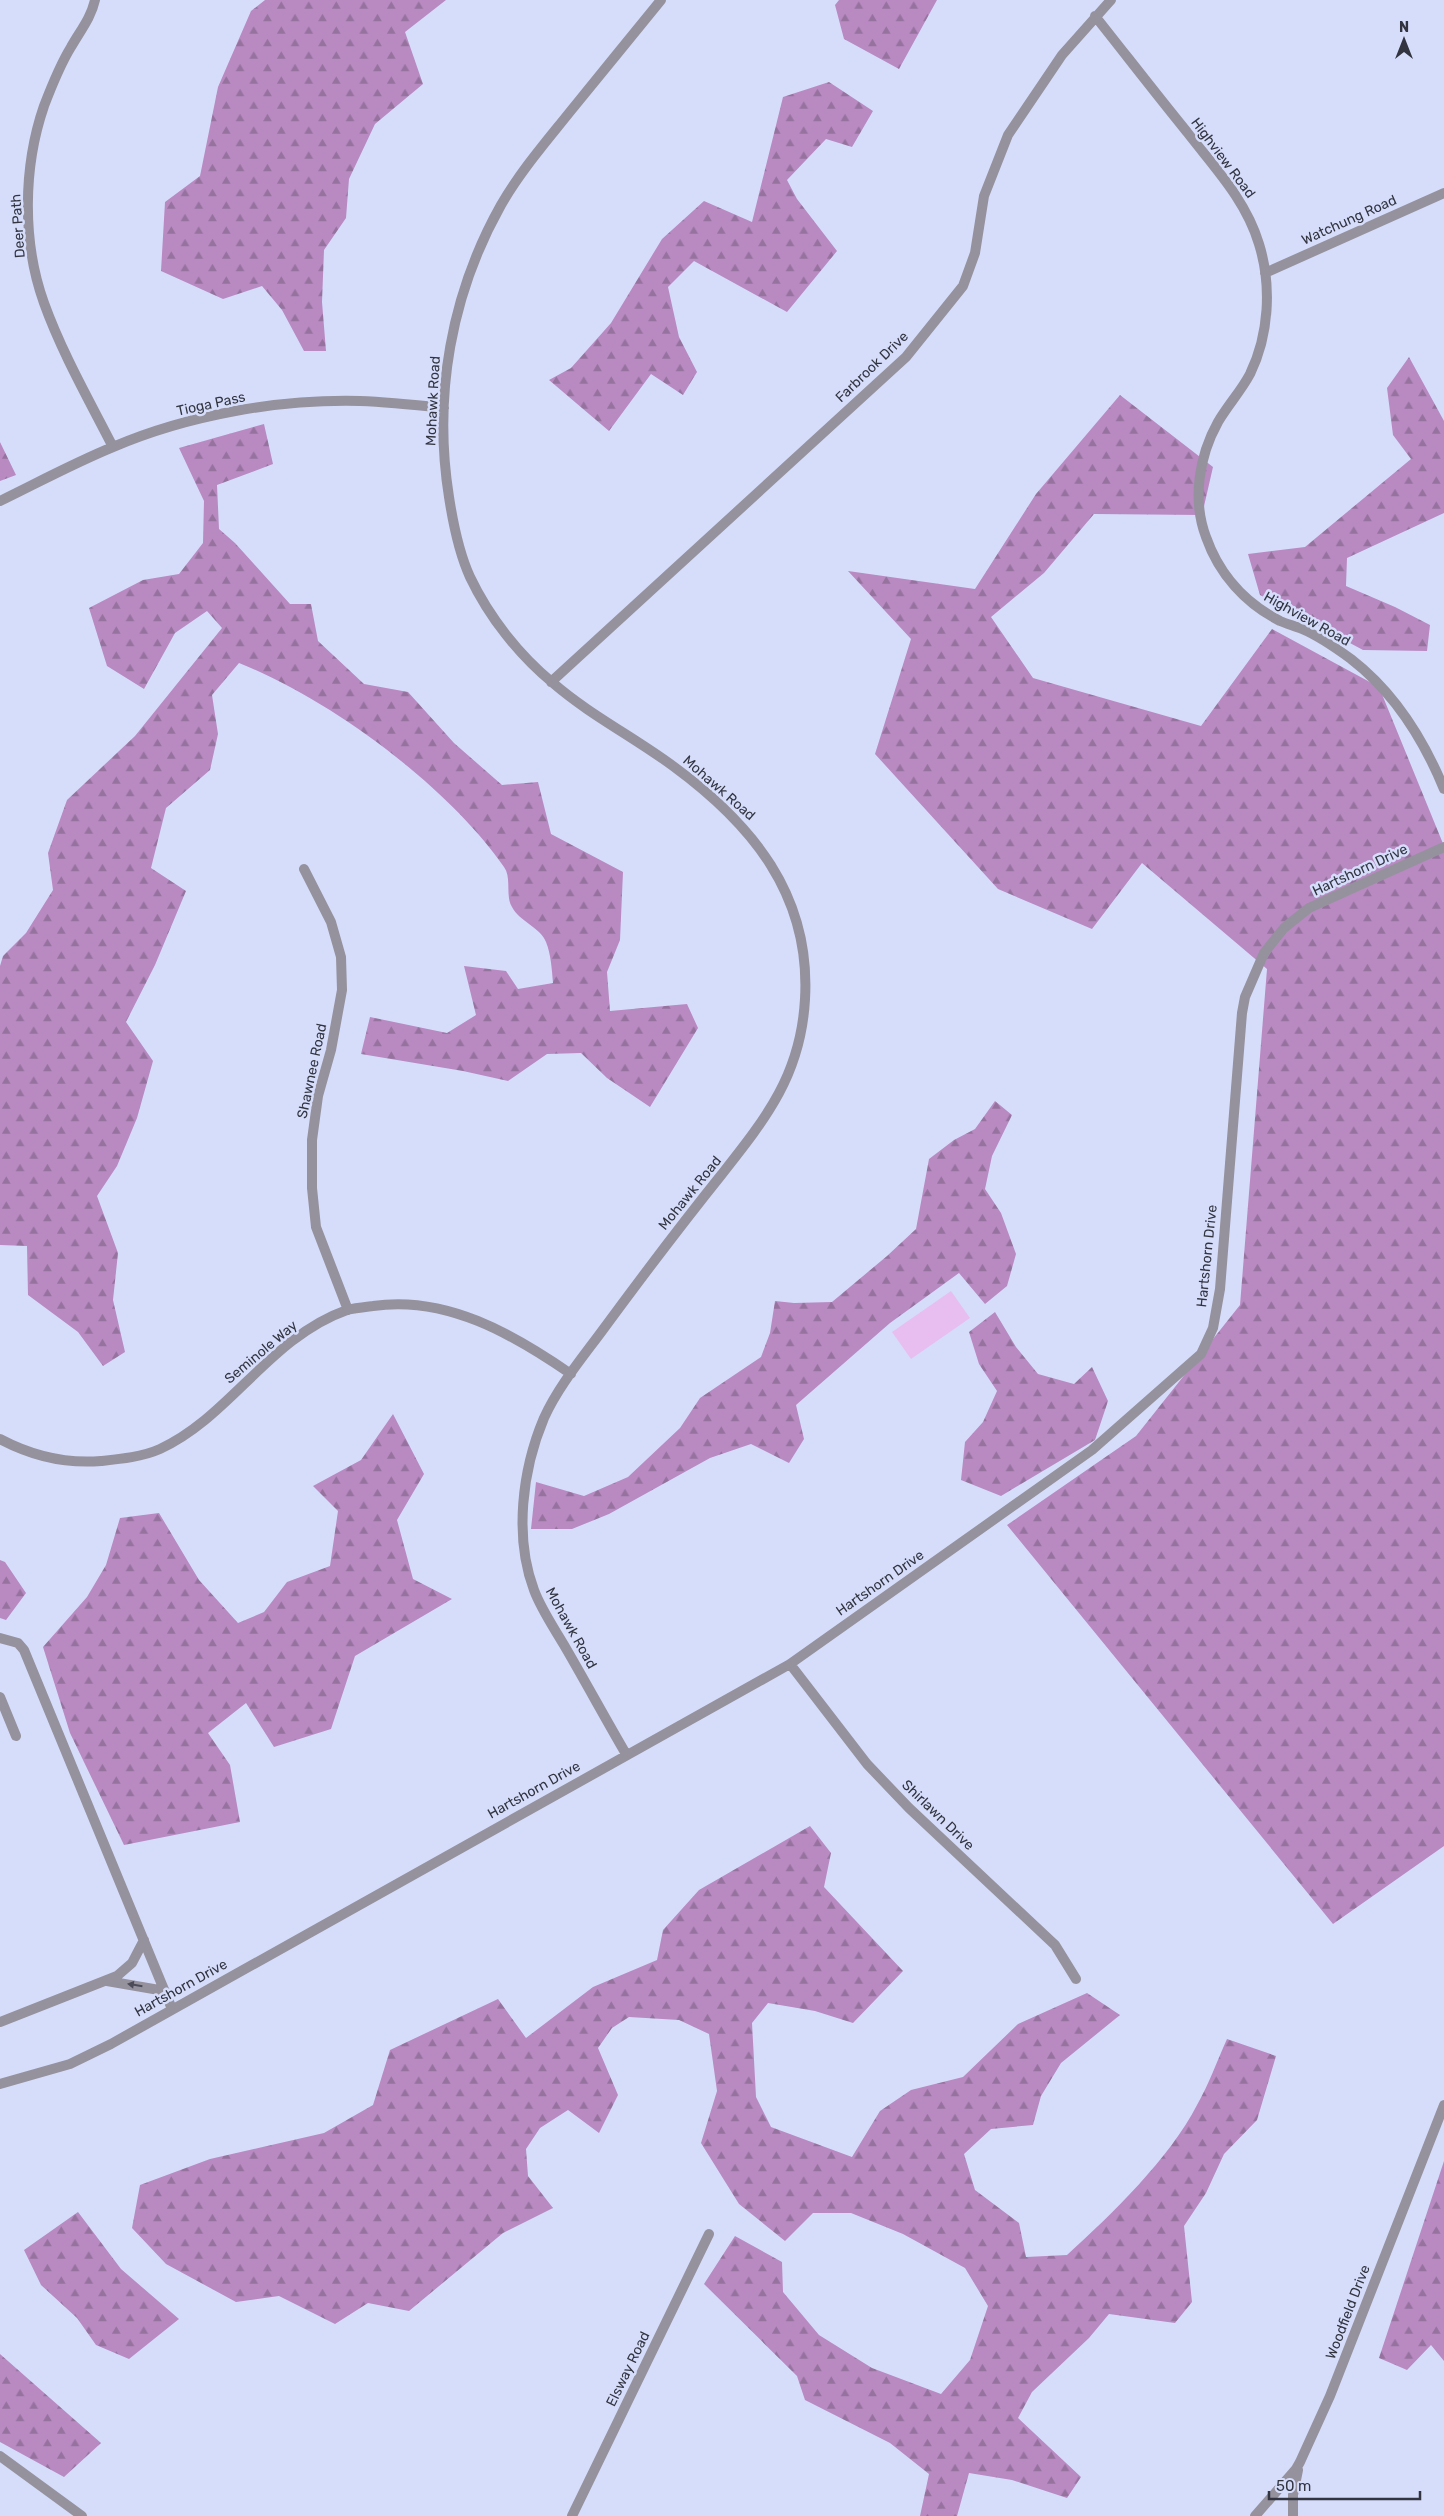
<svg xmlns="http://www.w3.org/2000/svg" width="1444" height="2516" font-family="Rubik,sans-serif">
	<defs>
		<pattern id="forest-firs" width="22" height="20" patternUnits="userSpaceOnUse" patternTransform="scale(1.25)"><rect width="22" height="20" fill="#b88ac1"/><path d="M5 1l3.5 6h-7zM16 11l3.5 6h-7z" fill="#96729e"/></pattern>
	</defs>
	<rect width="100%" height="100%" fill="#d6ddfb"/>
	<path fill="url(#forest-firs)" d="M265,0H446L405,32L423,84L375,124L349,179L346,218L324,250L322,302L326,351H304L282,310L262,286L223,299L161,271L165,202L200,176L218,87L251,11Z
		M839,0H937L899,69L844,39L835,5Z
		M829,82L873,111L852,147L826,139L787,180L797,199L837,251L787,312L694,261L668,287L679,337L697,372L683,395L651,374L609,431L549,380L571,368L611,323L662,239L704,201L752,222L783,97Z
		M1409,357L1444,421V513L1347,558L1346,586L1395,607L1430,625L1427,651L1363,650L1260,595L1248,554L1305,547L1411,459L1393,435L1387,388Z
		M1120,395L1213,467L1202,515L1094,514L1044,573L991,617L1033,678L1201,726L1272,629L1379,687L1444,846V1846L1333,1924L1007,1525L1136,1436L1240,1305L1267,969L1142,863L1092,929L998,889L875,754L911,639L848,571L975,589L1036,494Z
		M264,424L273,464L217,485L219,529L235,543L290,604H311L318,641L364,684L408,692L454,743L502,785L538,782L551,834L623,872L620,940L607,972L610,1011L687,1004L698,1028L650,1107L607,1078L581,1053L547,1054L508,1081L463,1071L361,1054L370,1017L447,1033L476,1015L464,966L506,971L518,989L553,983C552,971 551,954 546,942C541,928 519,921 512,907C505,896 512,878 504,867C447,785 331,700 239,663L212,695L218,734L210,770L166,808L151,868L186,891L155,965L126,1022L153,1061L137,1118L117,1166L97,1196L118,1253L113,1300L125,1352L103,1366L78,1332L28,1295L27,1246L0,1245V966L3,956L26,933L53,890L48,853L67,800L135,736L222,628L207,611L175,633L144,689L107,666L89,608L143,580L179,574L203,543L204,501L179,448Z
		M0,442L16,475L0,481Z
		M995,1101L1012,1115L992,1156L985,1189L1001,1213L1016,1254L1007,1286L985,1304L959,1273L890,1323L796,1405L804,1439L789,1463L751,1444L710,1458L609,1514L572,1529H531L536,1482L584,1496L628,1477L680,1428L700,1398L761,1357L770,1333L775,1301L794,1303L832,1302L887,1256L916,1229L929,1159L954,1140L975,1129Z
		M995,1312L1016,1347L1038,1374L1074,1384L1092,1367L1108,1401L1095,1440L1001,1496L961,1480L965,1442L983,1422L997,1391L979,1364L969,1332Z
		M393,1414L424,1474L397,1520L413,1579L452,1599L355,1656L331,1729L274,1747L246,1703L208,1733L230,1765L240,1822L124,1845L70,1733L43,1647L87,1597L106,1565L120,1518L159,1513L199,1580L238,1623L264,1612L287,1582L330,1566L338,1511L313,1486L361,1460Z
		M0,1560L5,1562L26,1593L6,1620L0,1618Z
		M810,1826L831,1853L824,1887L903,1971L853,2023L815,2011L768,2003L752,2023L756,2097L771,2127L852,2157L880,2111L911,2090L963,2077L1018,2024L1087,1993L1120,2015L1061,2063L1041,2096L1033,2125L991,2129L964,2154L975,2190L1019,2223L1026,2257L1067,2255C1111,2215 1170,2158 1197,2105C1209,2084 1217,2061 1227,2039L1276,2056L1257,2120L1224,2154L1206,2193L1184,2226L1192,2302L1175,2323L1109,2314L1089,2338L1032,2392L1018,2418L1081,2477L1067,2498L1012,2480L969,2473L957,2516H920L929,2474L890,2443L805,2400L797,2376L704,2284L735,2236L782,2262L783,2292L819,2335L872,2368L941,2394L970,2360L988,2306L965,2268L903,2234L851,2213H813L785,2241L739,2204L701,2143L717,2091L709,2034L679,2020L629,2017L612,2028L598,2048L618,2095L599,2133L568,2110L540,2128L526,2149L528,2176L553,2208L503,2233L409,2311L368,2303L335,2324L279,2296L236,2302L166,2264L132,2228L140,2185L210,2159L324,2133L373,2105L390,2050L498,1999L526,2038L593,1987L657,1960L663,1930L699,1890Z
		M1444,2161V2361L1431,2345L1407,2370L1379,2358Z
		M78,2212L121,2269L179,2319L129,2359L96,2345L77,2318L41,2285L24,2250Z
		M0,2354L101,2443L64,2477L0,2442Z"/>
	<path fill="#e8bef0" d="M951,1291L970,1318L911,1359L892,1332Z"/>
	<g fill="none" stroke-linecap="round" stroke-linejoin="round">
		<path stroke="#95929e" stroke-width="10" d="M0,1638L18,1643L24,1650L172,2009
			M0,1697L16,1736
			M107,1981L165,1991
			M0,2022L117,1976L132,1963L144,1940"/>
		<path stroke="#95929e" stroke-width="10" d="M95,0C91,18 80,31 71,47C60,65 52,85 44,106C23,167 22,242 44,303C62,353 89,400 113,447
			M1095,16C1126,55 1156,94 1187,132C1214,167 1246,200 1259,244C1272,286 1269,335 1250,374C1241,391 1228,405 1218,422C1199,456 1192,500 1206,537C1219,574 1245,603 1280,621C1287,624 1295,626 1302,629C1319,636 1336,648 1351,659C1395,693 1423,738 1444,789
			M1265,273L1444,193
			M0,501C37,483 74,463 113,447C188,415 278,399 360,401C388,402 416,405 444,408
			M551,682L906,357L963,286L975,253L984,196L1008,135L1062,55L1111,0
			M304,869L331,922L341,957L342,990L331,1050L318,1096L312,1140V1188L316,1227L348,1310
			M0,1439C32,1456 65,1464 101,1461C121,1459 142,1457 160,1449C230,1417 270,1337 347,1310C355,1308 365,1307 373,1306C446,1295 513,1334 571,1374
			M790,1664L867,1764L909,1808L1055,1945L1076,1979
			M626,1754C605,1718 585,1681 564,1645C554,1628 541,1609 534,1590C514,1537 522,1470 544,1418C558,1387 582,1358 602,1331C641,1278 681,1225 722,1174C767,1117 801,1074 805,999C811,895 752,824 673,766C634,737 590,715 553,683C519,655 489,617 470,577C459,553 453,523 449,497C433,396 451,294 501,205C520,172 545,143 569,113C600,75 630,38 661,0
			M0,2084L70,2064L111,2044L790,1664L1092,1450L1201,1354L1213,1328L1220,1289L1242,1013L1245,997L1264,953L1284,928L1309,908L1444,847
			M572,2516L709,2234
			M1255,2516L1296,2469L1300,2462L1330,2396L1444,2105
			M1293,2516V2495L1298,2470"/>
		<path stroke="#95929e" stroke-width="10" d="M0,2456L82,2516"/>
	</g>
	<defs><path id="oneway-solid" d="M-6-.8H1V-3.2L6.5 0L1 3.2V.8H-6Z" transform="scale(1.25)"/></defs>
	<use fill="#4b4c58" href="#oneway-solid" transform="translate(135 1985) rotate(-171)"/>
	<g text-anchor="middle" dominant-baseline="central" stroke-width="5" stroke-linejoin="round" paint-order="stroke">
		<g font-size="14" fill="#323540" stroke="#d6ddfb">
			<text transform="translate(1223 158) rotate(53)">Highview Road</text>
			<text transform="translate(1349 220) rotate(-24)">Watchung Road</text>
			<text transform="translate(18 226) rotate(-94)">Deer Path</text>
			<text transform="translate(872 367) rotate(-44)">Farbrook Drive</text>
			<text transform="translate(433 401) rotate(-87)">Mohawk Road</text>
			<text transform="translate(211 404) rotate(-12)">Tioga Pass</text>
			<text transform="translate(1307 619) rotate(29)">Highview Road</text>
			<text transform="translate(719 788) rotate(41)">Mohawk Road</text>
			<text transform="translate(1360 870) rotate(-25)">Hartshorn Drive</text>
			<text transform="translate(312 1071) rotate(-78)">Shawnee Road</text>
			<text transform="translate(690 1193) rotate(-51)">Mohawk Road</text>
			<text transform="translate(1207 1256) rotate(-84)">Hartshorn Drive</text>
			<text transform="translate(261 1352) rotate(-40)">Seminole Way</text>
			<text transform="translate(880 1583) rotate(-35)">Hartshorn Drive</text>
			<text transform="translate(571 1628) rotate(61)">Mohawk Road</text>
			<text transform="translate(534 1790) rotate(-29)">Hartshorn Drive</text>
			<text transform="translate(938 1815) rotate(44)">Shirlawn Drive</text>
			<text transform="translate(181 1988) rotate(-29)">Hartshorn Drive</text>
			<text transform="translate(1348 2312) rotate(-69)">Woodfield Drive</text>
			<text transform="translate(628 2369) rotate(-64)">Elsway Road</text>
		</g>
	</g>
	<g transform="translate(1404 40)" stroke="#d6ddfb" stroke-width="4" paint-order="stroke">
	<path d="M0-4L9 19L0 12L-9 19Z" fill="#323540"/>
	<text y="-8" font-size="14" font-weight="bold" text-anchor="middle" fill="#323540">N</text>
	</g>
	<path d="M1269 2491v8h151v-8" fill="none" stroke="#323540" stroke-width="2.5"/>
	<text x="1276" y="2491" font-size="15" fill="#323540" stroke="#d6ddfb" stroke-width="4" paint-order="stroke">50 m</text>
</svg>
